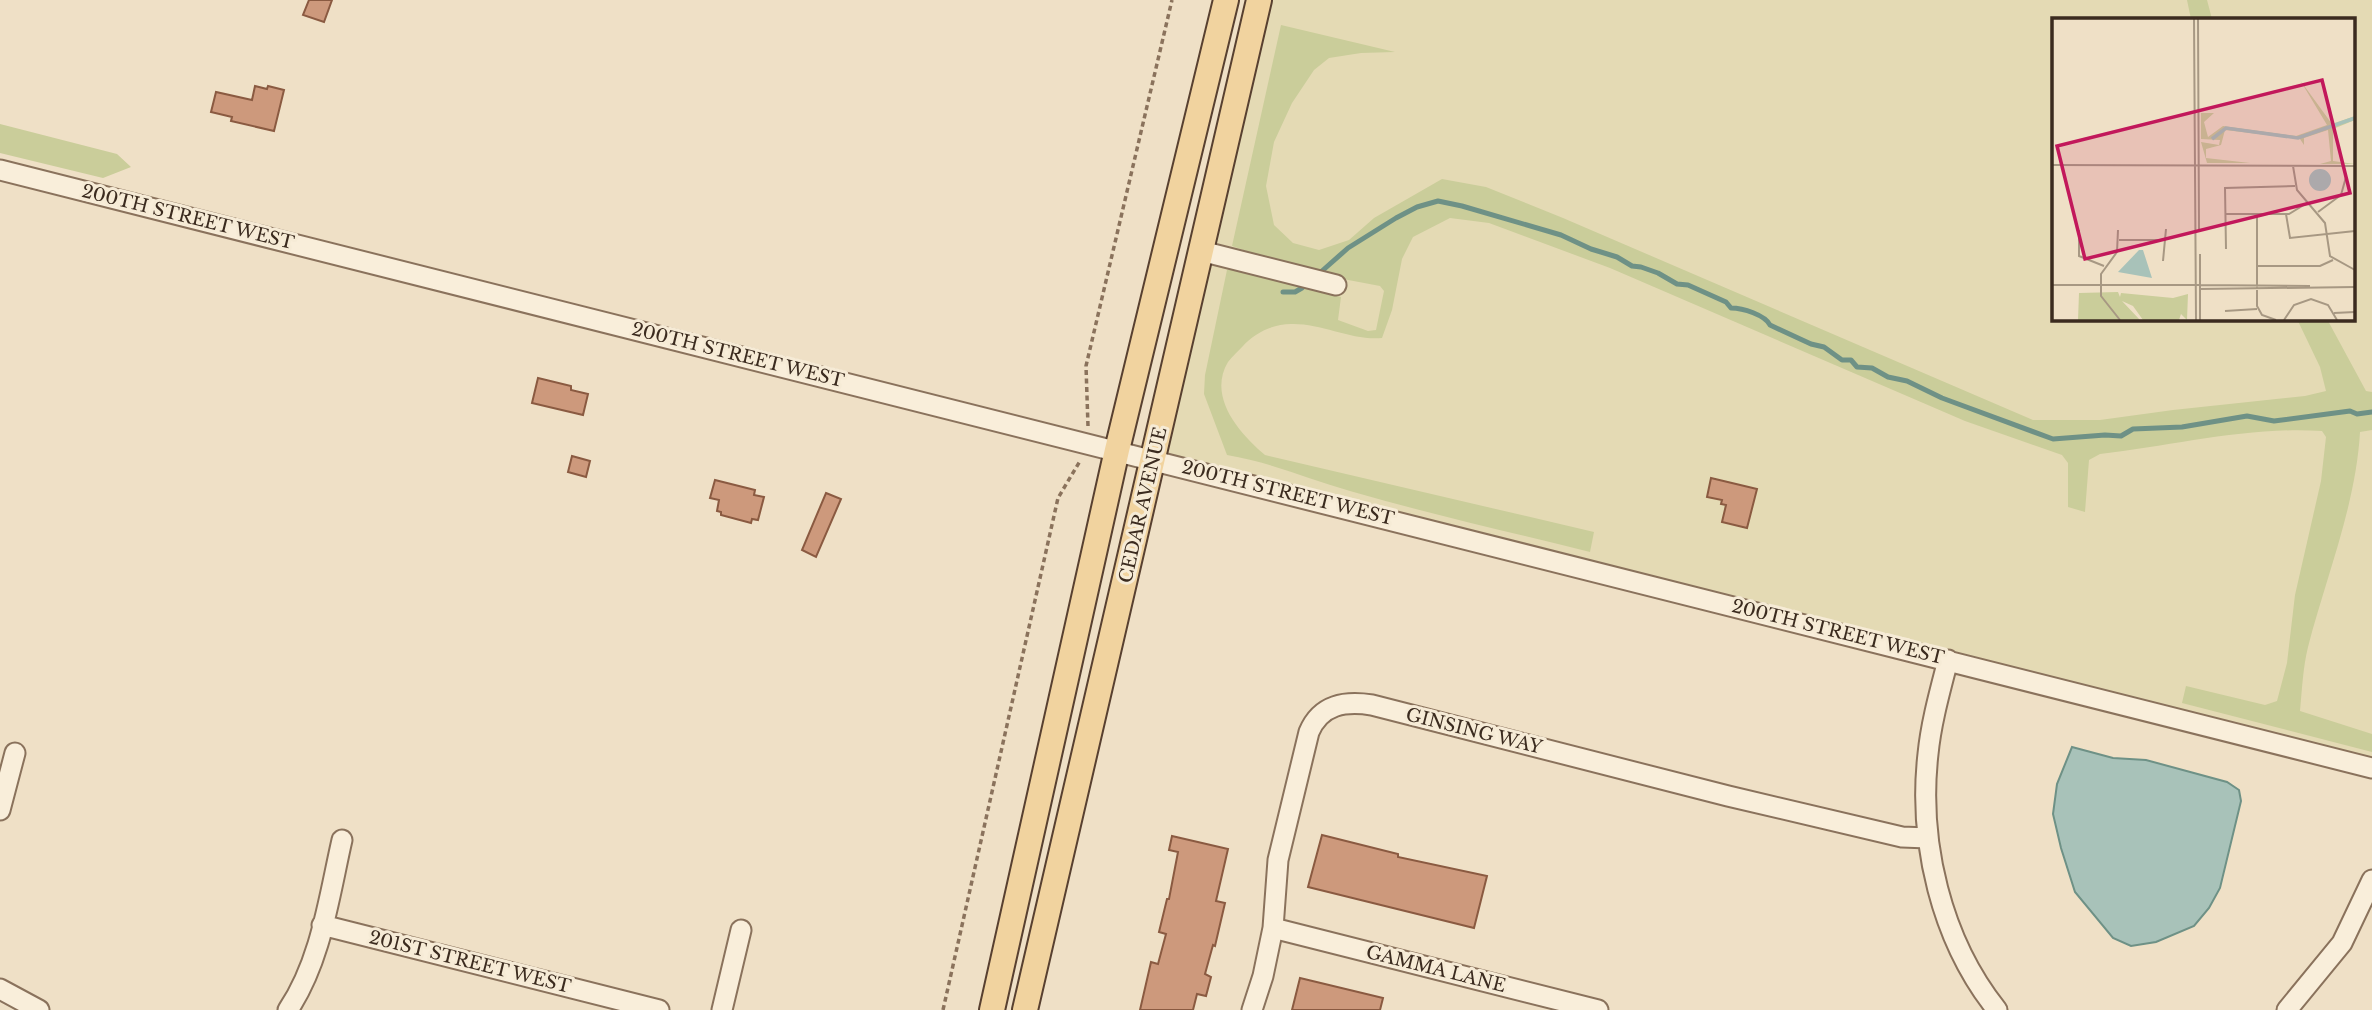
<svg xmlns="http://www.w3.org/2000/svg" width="2372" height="1010" font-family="'Libre Baskerville',serif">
	<rect width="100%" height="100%" fill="#efe0c6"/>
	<path fill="#e4dab4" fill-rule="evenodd" d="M1271,0H2372V768L1154,459ZM2054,19H2353V318H2054Z"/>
	<path fill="#cacd9a" d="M2187,0H2207L2212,19H2191Z
		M1281,25L1395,52L1361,53L1329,58L1314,70L1292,103L1274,142L1266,186L1274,225L1293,243L1319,250L1349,240L1374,218L1442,179L1486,187L1563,218L2033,420H2100L2173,410L2305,396L2326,391L2320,367L2297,319H2327L2366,391L2372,392V430L2360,432C2356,505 2326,577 2308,647C2303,667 2302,690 2300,711L2372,734V752L2182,703L2186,686L2265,705L2277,701L2287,663L2295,595L2321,481L2326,437L2322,431C2248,426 2173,446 2100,454L2089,460L2085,512L2068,507V463L2062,455L1965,421L1610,268L1489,223L1450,218L1413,237L1402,259L1392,310L1382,338C1353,341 1321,323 1291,324C1273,324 1254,333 1243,346C1238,351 1232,357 1228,362C1207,397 1240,434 1265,455L1594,532L1590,552C1510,532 1429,514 1350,491C1308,479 1270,462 1227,455L1204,394L1205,375L1227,270L1233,269L1341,297L1338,320L1368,331L1376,330L1384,291L1380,286L1306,272L1232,246Z
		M0,124L117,154L131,167L103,178L0,153Z"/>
	<path fill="#a8c2b9" stroke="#6e9186" stroke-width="2" d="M2072,747L2113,758L2146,760L2227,782L2239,790L2241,801L2220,888L2209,908L2194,926L2156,942L2131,946L2113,938L2075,892L2061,848L2053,814L2057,784Z"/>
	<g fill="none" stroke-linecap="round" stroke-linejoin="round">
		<path stroke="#6e9186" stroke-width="5" d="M1322,271L1348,248L1396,218L1417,207L1438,201L1462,206L1561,235L1591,249L1617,257L1632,266L1641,267L1658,273L1677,284L1688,285L1726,302L1731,308C1743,308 1765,315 1770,325L1811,344L1824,347L1842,360H1851L1857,367L1872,368L1888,377L1907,381L1942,398L2053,439L2105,435L2121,436L2133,429L2182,427L2247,416L2274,421L2350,411L2357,414L2372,412
			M1283,292H1295L1302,288"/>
	</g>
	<path fill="#cd997c" stroke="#8a5a41" stroke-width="2" d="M309,0H332L324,22L303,15Z
		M255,86L267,89L268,86L284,90L274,131L231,121L232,117L211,112L216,92L252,100Z
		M538,378L571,386V390L588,394L583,415L532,403Z
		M572,456L590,461L586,477L568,472Z
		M1711,478L1757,489L1747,528L1722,522L1726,505L1721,504L1722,500L1707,497Z
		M715,480L755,490L754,495L764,497L758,520L752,519L751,523L721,515V512L717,511L719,500L710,498Z
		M826,493L841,499L816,557L802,550Z
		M1322,835L1398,854V857L1487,876L1474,928L1308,887Z
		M1172,836L1228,849L1216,901L1225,903L1215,946L1213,945L1205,974L1211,977L1206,996L1197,994L1193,1010H1140L1151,962L1158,964L1166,934L1159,932L1167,899H1169L1178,852L1169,850Z
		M1300,978L1383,998L1380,1010H1292Z"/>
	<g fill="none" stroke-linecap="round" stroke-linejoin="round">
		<g stroke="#8a725c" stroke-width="23">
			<path id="minor" d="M0,170L2372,768
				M1201,251L1336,285
				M1948,660C1940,691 1931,723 1928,754C1918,842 1941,940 1997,1010
				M0,810L15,753
				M322,925L659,1010
				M1273,928L1598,1010
				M0,989L39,1010
				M288,1010C321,961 329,897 342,840
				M722,1010L741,930
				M1252,1010L1263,976L1273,928L1278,860L1309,732C1321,704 1345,701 1372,705L1728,796L1902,837L1928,838
				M2287,1010L2342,943L2372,880"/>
		</g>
		<g stroke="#584030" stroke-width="28">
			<path id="major" d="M992,1010L1117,450L1226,0
				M1025,1010L1259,0"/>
		</g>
		<path stroke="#8a725c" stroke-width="3.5" stroke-dasharray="5 3.5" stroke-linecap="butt" d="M1088,426L1086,366L1172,0
			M943,1010L1058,498L1080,461"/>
		<use href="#minor" stroke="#f9eeda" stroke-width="19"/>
		<use href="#major" stroke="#f1d39f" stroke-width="24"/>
	</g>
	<g text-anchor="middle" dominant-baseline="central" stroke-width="6" stroke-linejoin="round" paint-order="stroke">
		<g font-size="18" fill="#3b2b1f" stroke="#f6ebd6">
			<text transform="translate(188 217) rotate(14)">200TH STREET WEST</text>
			<text transform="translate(738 355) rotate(14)">200TH STREET WEST</text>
			<text transform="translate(1288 493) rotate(14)">200TH STREET WEST</text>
			<text transform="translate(1143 505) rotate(-77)">CEDAR AVENUE</text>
			<text transform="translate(1838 632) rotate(14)">200TH STREET WEST</text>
			<text transform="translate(1474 731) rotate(14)">GINSING WAY</text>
			<text transform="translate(470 962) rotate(14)">201ST STREET WEST</text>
			<text transform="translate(1436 969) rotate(14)">GAMMA LANE</text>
		</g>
	</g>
	<g transform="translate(2052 18)">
		<rect width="303" height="303" fill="#efe0c6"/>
		<path d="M248,62L280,106L303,98V102L281,111V143L303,146H268L279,143L276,112L252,120V127L248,121L173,112L169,127L154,131V140L198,145H155L149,124L167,127L168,122L149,121V95H162L152,104L156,119L171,108L244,118L275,107ZM66,274L68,279L69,275L121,280L136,276L135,302L129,296L127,302H91L81,288L70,283L88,302H26L27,275Z" fill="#cacd9a"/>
		<path d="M257 162a11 11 0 1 1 22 0a11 11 0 1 1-22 0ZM87,232H91L100,260L66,254Z" fill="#a8c2b9"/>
		<path fill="none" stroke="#a8c2b9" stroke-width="3.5" d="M160,121L174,110L246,120L303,100"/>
		<path fill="none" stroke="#a79883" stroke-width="2" d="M142,0L144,302M146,0L147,212M0,147L303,148M241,148L245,172L273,205L278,238L303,252M266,194L289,177L294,159M173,196H237L255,185M205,196V288L210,297L224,302M234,196L238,220L303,213M27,212V238L52,248M66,212L65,234L49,256V278L68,302M67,222H114M174,231L173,170L243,168M148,236V302M111,243L114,211M205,248H268L281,242M0,267H147M148,267L258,268M148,271L303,269M173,293L205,291M282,295L303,294M232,302L242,287L259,281L276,287L285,302"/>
		<path fill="#c2185b" fill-opacity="0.15" stroke="#c2185b" stroke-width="3.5" d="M270,62L298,175L33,241L5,128Z"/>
		<rect width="303" height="303" fill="none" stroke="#3b2b1f" stroke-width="3.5"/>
	</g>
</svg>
